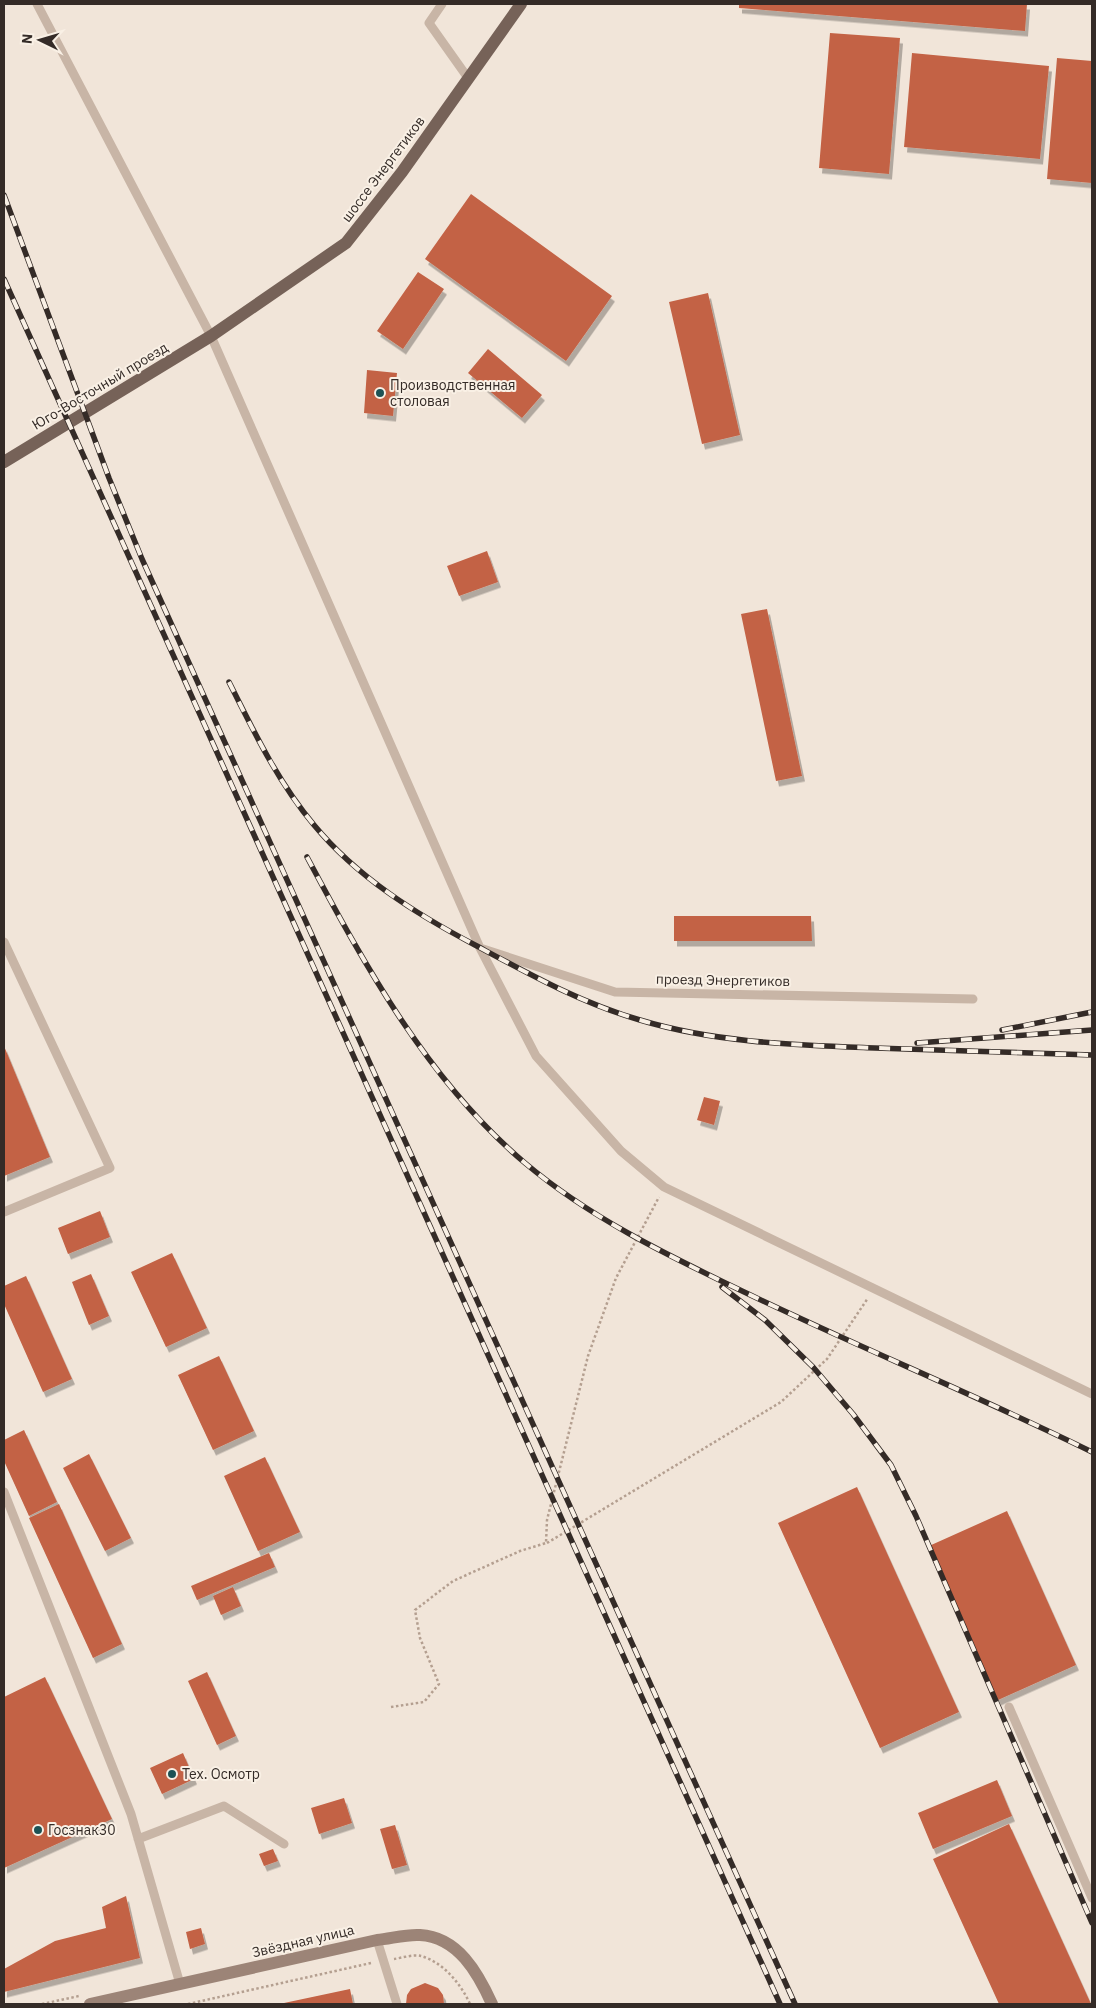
<svg xmlns="http://www.w3.org/2000/svg" width="1096" height="2008" font-family="'IBM Plex Sans',sans-serif">
	<defs>
		<filter id="shadow"><feDropShadow dx="3" dy="5.5" stdDeviation="0" flood-color="#0004"/></filter>
	</defs>
	<rect width="100%" height="100%" fill="#f1e5d9"/>
	<path fill="#c36245" filter="url(#shadow)" d="M739,4H1027L1025,31L739,8Z
		M830,33L900,38L889,174L819,168Z
		M912,53L1049,66L1040,159L904,147Z
		M1057,58L1092,61V183L1047,179Z
		M471,194L612,296L566,361L425,259Z
		M418,272L444,289L403,349L377,331Z
		M708,293L740,435L702,444L669,302Z
		M488,349L542,395L522,418L468,373Z
		M367,370L397,373L393,416L364,413Z
		M487,551L498,582L459,596L447,566Z
		M767,609L802,776L776,781L741,614Z
		M674,916H811L812,941H674Z
		M4,1046L50,1157L4,1176Z
		M704,1097L720,1101L714,1125L697,1120Z
		M100,1211L110,1237L68,1254L58,1228Z
		M172,1253L207,1328L166,1347L131,1272Z
		M91,1274L109,1316L89,1325L72,1282Z
		M26,1276L72,1379L43,1392L4,1304V1286Z
		M219,1356L254,1431L213,1450L178,1375Z
		M24,1430L57,1502L29,1516L4,1461V1440Z
		M89,1454L131,1538L105,1551L63,1468Z
		M265,1457L300,1532L258,1551L224,1476Z
		M857,1487L959,1712L880,1748L778,1523Z
		M59,1504L122,1644L93,1658L29,1518Z
		M1007,1511L1076,1665L998,1700L929,1546Z
		M269,1553L275,1567L197,1600L191,1586Z
		M233,1587L241,1606L221,1615L213,1596Z
		M207,1672L236,1736L217,1745L188,1681Z
		M45,1677L112,1819L4,1868V1697Z
		M183,1753L194,1779L162,1794L150,1768Z
		M997,1780L1012,1816L933,1849L918,1813Z
		M344,1798L352,1823L319,1834L311,1808Z
		M1009,1824L1091,2004H999L933,1859Z
		M395,1825L407,1865L392,1869L380,1829Z
		M273,1849L278,1861L264,1866L259,1854Z
		M126,1896L140,1958L4,1992V1969L55,1941L106,1928L102,1907Z
		M201,1928L205,1944L190,1949L186,1932Z
		M425,1983L438,1988L443,1995L444,2004H406L407,1995L411,1989Z
		M350,1989L353,2004H285L284,2003Z"/>
	<g fill="none" stroke-linecap="round" stroke-linejoin="round">
		<path stroke="#b49f90" stroke-width="2.5" stroke-dasharray="2.5 2.5" stroke-linecap="butt" d="M547,1543L781,1402L827,1359L868,1298
			M391,1707L424,1702L439,1684L420,1638L415,1610L453,1581L520,1551L546,1543L547,1520L588,1356L616,1278L659,1197
			M394,1959C401,1958 414,1954 421,1956C443,1962 461,1984 470,2004
			M42,2004L79,1996
			M188,2004L371,1963"/>
		<path stroke="#c8b5a6" stroke-width="9" d="M37,4L211,336L480,948L536,1056L621,1151L664,1187L1092,1394
			M442,4L429,23L468,78
			M4,942L110,1168L4,1212
			M480,948L615,992L973,999
			M4,1492L131,1814L180,1984
			M1009,1707L1092,1898
			M138,1839L224,1806L284,1844
			M377,1940L397,2004"/>
		<path stroke="#9c8477" stroke-width="12" d="M90,2004L377,1940C390,1939 406,1934 420,1935C458,1937 478,1973 492,2004"/>
		<path stroke="#766258" stroke-width="12" d="M4,462L211,336L346,243L402,172L521,4"/>
		<g stroke="#342b27" stroke-width="5.5">
			<path id="rail" d="M4,195L109,478L142,559L795,2004
				M4,279L780,2004
				M229,682C254,732 278,782 314,825C357,877 416,914 475,945C529,974 581,1003 640,1020C716,1043 797,1045 875,1048C947,1050 1020,1053 1092,1055
				M307,857C365,966 429,1082 525,1163C589,1217 665,1254 740,1290C856,1346 976,1395 1092,1452
				M1002,1030L1092,1012
				M917,1043L1092,1030
				M722,1287L765,1320L813,1367L853,1414L891,1465L916,1516L1092,1923"/>
		</g>
		<use href="#rail" stroke="#f9f0e5" stroke-width="4" stroke-dasharray="11" stroke-linecap="butt"/>
	</g>
	<g fill="#1d5255" stroke="#f9f0e5" stroke-width="2">
		<circle cx="380" cy="393" r="5"/>
		<circle cx="172" cy="1774" r="5"/>
		<circle cx="38" cy="1830" r="5"/>
	</g>
	<g text-anchor="middle" dominant-baseline="central" stroke-width="4" stroke-linejoin="round" paint-order="stroke">
		<g font-size="14" fill="#342b27" stroke="#f9f0e5">
			<text transform="translate(383 169) rotate(-53)">шоссе Энергетиков</text>
			<text transform="translate(100 386) rotate(-31)">Юго-Восточный проезд</text>
			<text transform="translate(723 980) rotate(1)">проезд Энергетиков</text>
			<text transform="translate(303 1941) rotate(-13)">Звёздная улица</text>
		</g>
		<g font-size="14" fill="#342b27" stroke="#f9f0e5" text-anchor="start">
			<text x="390" y="385">Производственная<tspan x="390" dy="16">столовая</tspan></text>
			<text x="182" y="1774">Тех. Осмотр</text>
			<text x="48" y="1830">Госзнак30</text>
		</g>
	</g>
	<rect width="1096" height="2008" fill="none" stroke="#342b27" stroke-width="10"/>
	<g transform="translate(40 40) rotate(275)" stroke="#f9f0e5" stroke-width="4" paint-order="stroke">
	<path d="M0-4L9 19L0 12L-9 19Z" fill="#342b27"/>
	<text y="-8" font-size="14" font-weight="bold" text-anchor="middle" fill="#342b27">N</text>
	</g>
</svg>
